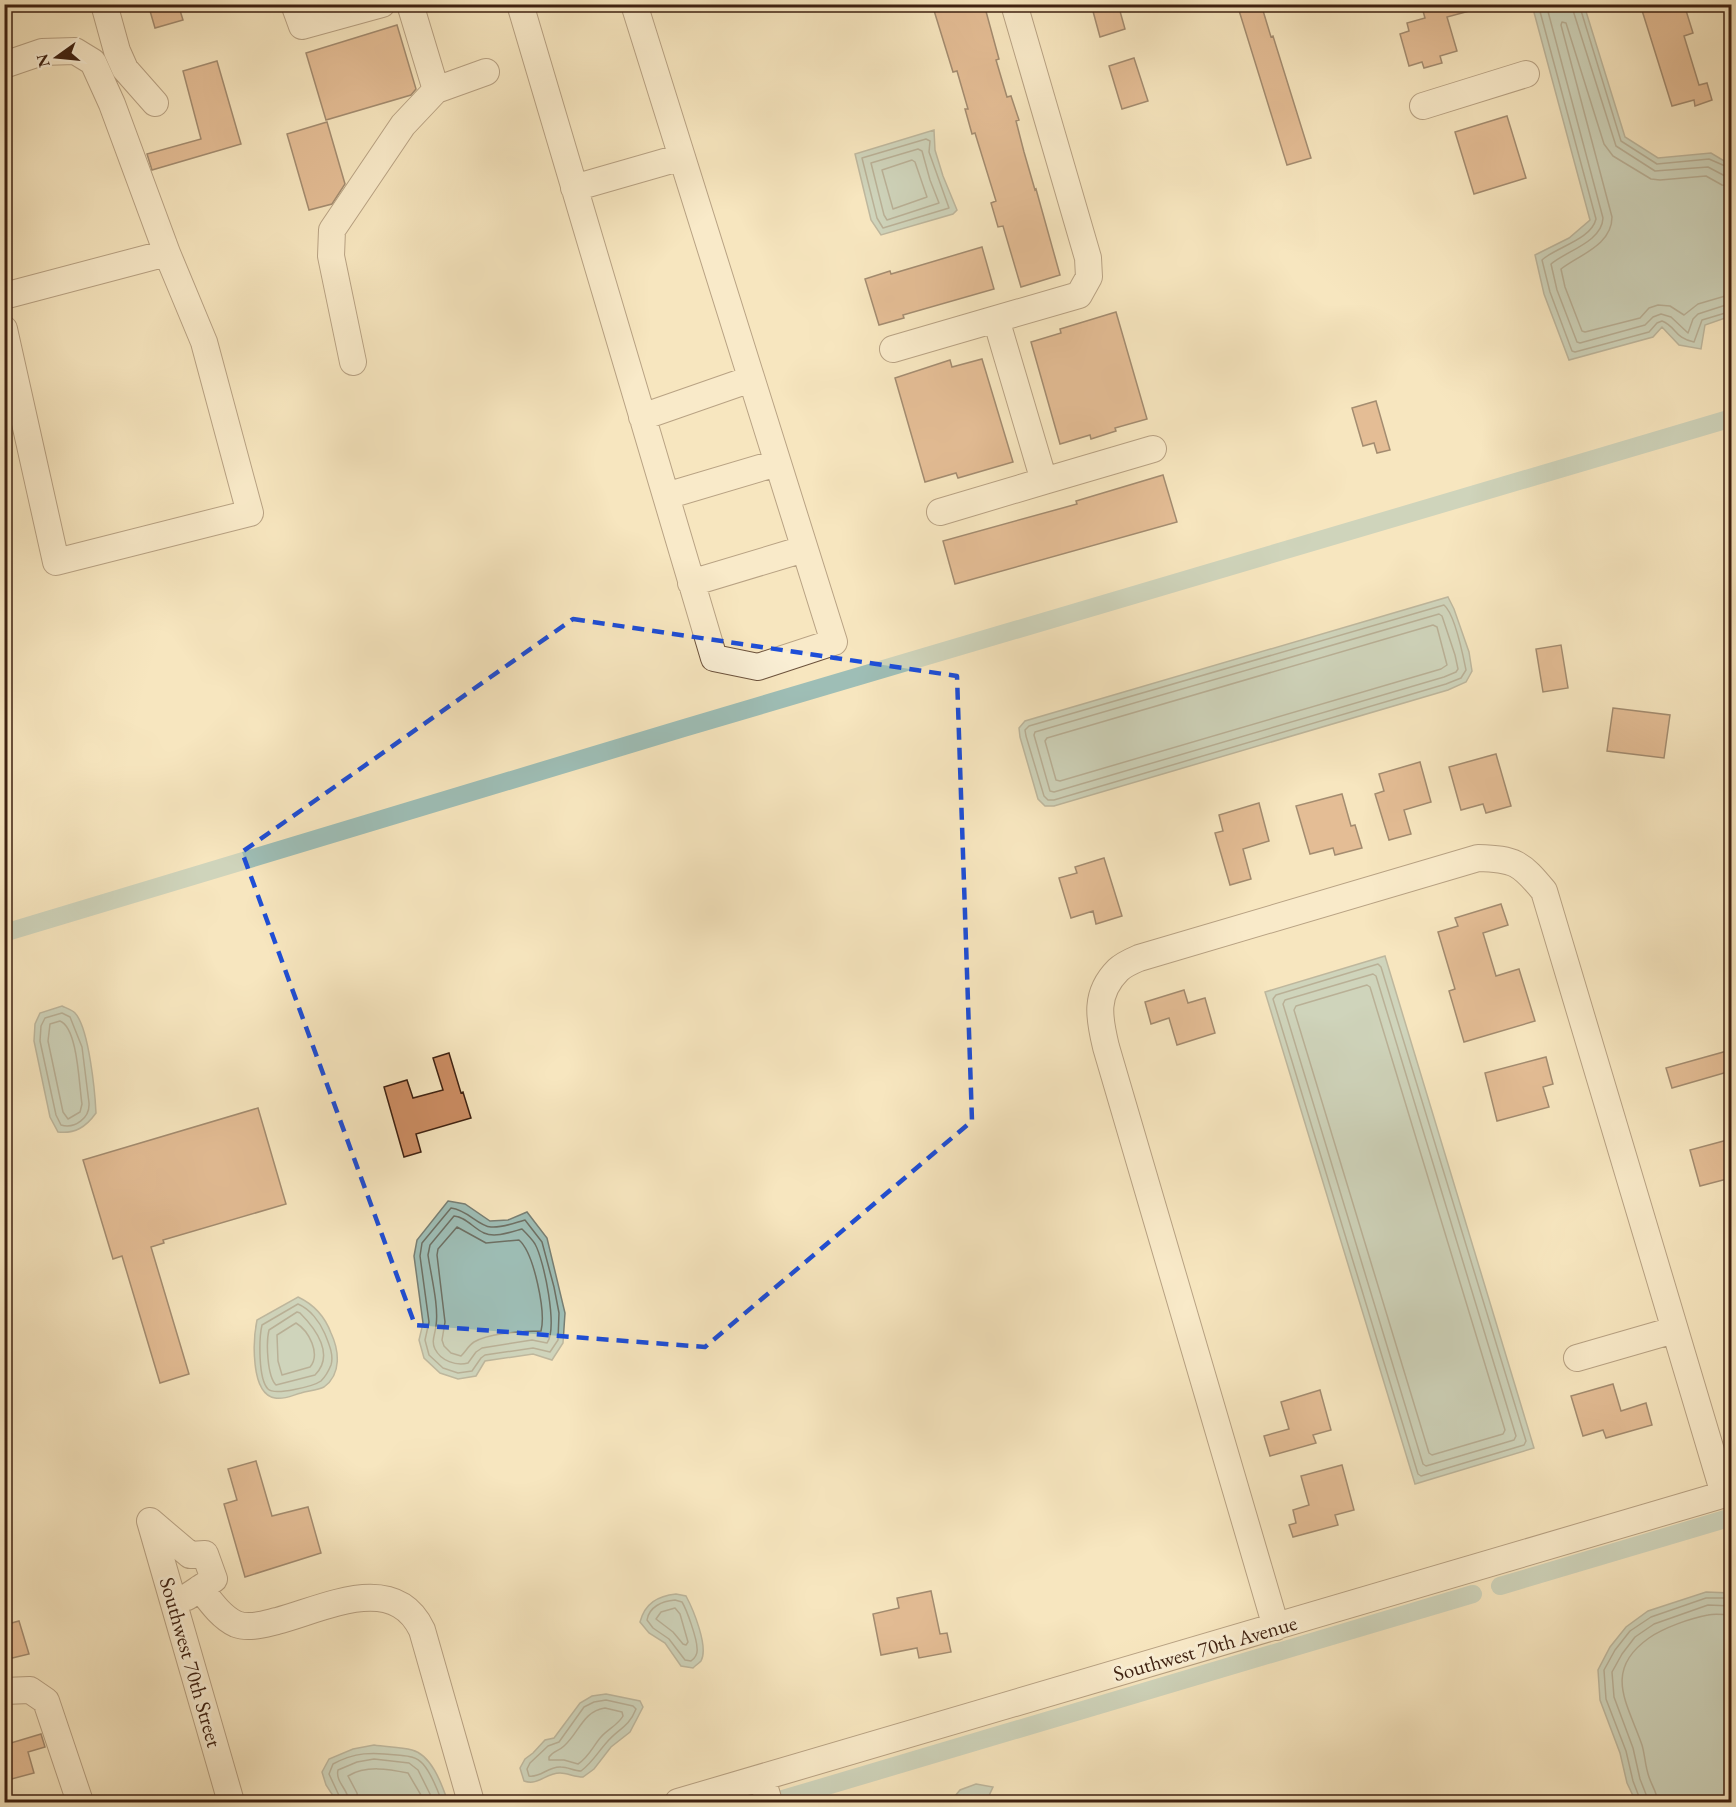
<svg xmlns="http://www.w3.org/2000/svg" width="1736" height="1807" font-family="'EB Garamond',serif">
	<rect width="100%" height="100%" fill="#f7e6bf"/>
	<filter id="stains"><feTurbulence type="fractalNoise" baseFrequency=".00333" numOctaves="4"/><feColorMatrix values="0 0 0 0 .2 0 0 0 0 .09 0 0 0 0 .02 0 0 0 .5 -.17"/></filter>
	<radialGradient id="worn" r=".72"><stop offset=".6" stop-color="#630" stop-opacity="0"/><stop offset="1" stop-color="#630" stop-opacity=".3"/></radialGradient>
	<path fill="#9ebeb6" stroke="#787f74" stroke-width="1.5" d="M1532,5H1584L1625,137L1658,158L1711,153L1731,165V316L1705,325L1701,349L1679,345L1662,327L1653,337L1569,360L1544,294L1535,255L1569,238L1590,220Z
		M934,130L935,150L943,176L957,210L953,214L881,235L871,220L855,154Z
		M1448,597L1454,609L1469,652L1472,671L1466,682L1448,690L1054,806H1045L1038,799L1020,737L1019,728L1025,721Z
		M1385,956L1534,1448L1415,1484L1265,992Z
		M62,1006C66,1008 72,1010 75,1013C89,1028 95,1092 96,1113C86,1127 75,1134 58,1132L50,1117L34,1041L35,1024L40,1013Z
		M448,1201L465,1204L490,1221L508,1220L527,1212L547,1238L565,1313L563,1343L552,1360L533,1354L485,1361L476,1376L458,1379L440,1373L424,1358L419,1340L423,1323L414,1256L417,1240Z
		M298,1297C313,1304 325,1317 331,1333C339,1350 342,1374 324,1387C318,1390 308,1391 301,1393C293,1395 284,1400 275,1398C250,1394 253,1339 257,1320Z
		M1706,1592L1731,1593V1802H1636L1627,1783L1620,1753L1600,1700L1598,1670L1610,1647L1626,1627L1648,1611Z
		M676,1594L686,1596C693,1609 709,1647 701,1661C700,1662 694,1667 693,1668L681,1666L665,1643L649,1633L640,1622C645,1603 658,1596 676,1594Z
		M606,1694L640,1701L643,1707L630,1732L611,1747L594,1769L583,1777C575,1777 567,1773 560,1773C545,1773 539,1786 524,1781L520,1768L525,1759L533,1753L545,1740L554,1738L580,1703L592,1696Z
		M374,1745C386,1747 400,1747 412,1750C432,1755 442,1785 448,1802H337L326,1785L322,1772L329,1759L353,1749Z
		M976,1784L993,1787L986,1802H947L951,1801L960,1790Z"/>
	<g fill="none" stroke-linecap="round" stroke-linejoin="round">
		<path stroke="#6e7064" stroke-width="1.5" d="M1538,4L1596,219C1591,240 1556,247 1542,260L1550,292L1572,351L1575,352L1649,332L1657,323L1662,321C1677,327 1674,338 1694,342L1702,320L1732,311
			M1546,4L1603,218C1602,242 1566,251 1551,264L1557,290L1577,342L1580,343L1645,325L1653,317L1661,314L1671,317L1688,333L1693,319L1698,314L1732,303
			M1571,4L1616,146L1655,171L1708,167L1725,176L1732,177
			M1579,4L1621,141L1657,164L1709,159L1732,169
			M926,139L930,141L929,152L949,208L883,228L877,218L862,158Z
			M918,149L922,151L930,180L939,203L887,220L884,215L871,163Z
			M912,160L915,162L927,197L893,209L882,170Z
			M1732,186L1722,185L1706,176L1660,180L1651,179L1613,156L1604,144L1566,23L1562,22L1561,25L1612,217C1612,245 1579,255 1561,269L1565,287L1582,331L1585,332L1640,318L1649,308L1658,305L1670,306L1684,315L1698,304L1732,294
			M1444,605C1455,614 1463,655 1466,670L1461,678L1446,684L1054,800H1048L1044,796L1026,736L1025,730L1029,726Z
			M1439,614L1442,616L1455,655L1458,669L1456,672L1444,677L1054,792L1050,791L1034,735L1035,732Z
			M1433,625L1437,627L1447,665L1441,669L1060,781L1056,780L1045,741L1047,738Z
			M1378,964L1381,967L1526,1441L1524,1445L1421,1476L1418,1474L1273,999L1276,995Z
			M1373,974L1376,976L1516,1436L1514,1440L1426,1466L1423,1464L1283,1004L1285,1000Z
			M1367,985L1370,987L1505,1430L1503,1434L1432,1455L1429,1453L1294,1010L1296,1006Z
			M62,1013L70,1017L82,1047L89,1103C90,1118 75,1129 61,1125L56,1115L40,1041L41,1026L45,1018Z
			M60,1021C78,1028 79,1086 82,1104L80,1112L68,1119L63,1112L48,1041L50,1024Z
			M451,1208C468,1210 478,1226 491,1227C502,1228 514,1223 525,1220L542,1242L554,1287L559,1313L558,1340L550,1352L533,1348L485,1355L481,1358L472,1371L458,1373L443,1368L429,1355L425,1340L429,1322L420,1256L422,1243Z
			M454,1216C466,1217 473,1228 484,1233C495,1238 511,1232 522,1229C526,1233 532,1239 535,1244C544,1260 558,1328 547,1343L532,1340L482,1348L476,1352L468,1363C456,1366 441,1361 435,1349C431,1341 435,1335 436,1326C439,1306 431,1276 428,1255L430,1245Z
			M457,1227L486,1243L519,1240C534,1253 546,1312 541,1331C522,1332 491,1332 474,1342C469,1345 466,1351 461,1356L451,1353L444,1346L442,1340L445,1322L437,1255L438,1249Z
			M298,1304C310,1309 320,1322 325,1334C329,1344 334,1355 331,1365C329,1370 325,1377 321,1381C314,1386 275,1396 268,1389C258,1379 259,1338 262,1325Z
			M297,1312L300,1313C316,1329 335,1355 315,1375L276,1385C267,1376 266,1342 269,1330Z
			M296,1323C309,1331 321,1354 310,1367L282,1375L278,1361L277,1335Z
			M675,1600L682,1602C687,1610 697,1639 697,1648C698,1654 695,1658 691,1661L685,1660L669,1639L653,1628L647,1620C649,1607 662,1601 675,1600Z
			M675,1608L680,1614L688,1642L686,1645L683,1644L673,1632L656,1619L661,1612Z
			M606,1700L633,1706L636,1709C629,1727 618,1729 607,1742C598,1752 592,1763 581,1771C574,1771 568,1767 561,1767C548,1766 541,1778 529,1776L527,1769L530,1763L548,1746L559,1742L584,1707L594,1702Z
			M605,1708L622,1712L623,1716C618,1725 608,1729 601,1737C593,1746 589,1757 578,1764L564,1760H549V1757C553,1751 559,1751 564,1746C579,1733 583,1711 605,1708Z
			M342,1802L329,1774L333,1764C355,1752 372,1752 397,1755C407,1756 416,1756 423,1764C431,1773 438,1791 442,1802
			M349,1802C349,1790 335,1782 338,1770L357,1762L374,1759L409,1763L418,1770L434,1802
			M358,1802L357,1793L348,1776C366,1765 389,1769 408,1773L425,1802
			M1641,1802L1633,1781L1626,1751L1606,1699L1604,1670L1615,1650L1630,1631L1651,1617L1706,1598H1732
			M1649,1802L1640,1779L1633,1748L1614,1697L1612,1672L1622,1654L1635,1637L1654,1624L1708,1605L1732,1606
			M1658,1802C1657,1793 1652,1786 1649,1777C1645,1766 1645,1755 1642,1745C1628,1704 1602,1671 1649,1638C1663,1628 1691,1618 1708,1615C1716,1613 1724,1615 1732,1615"/>
		<path stroke="#9ebeb6" stroke-width="18" d="M4,933L684,728L1732,418
			M1500,1586L1732,1517
			M783,1799L1473,1594"/>
	</g>
	<path fill="#cc8d63" stroke="#3e2111" stroke-width="1.5" d="M148,4H178L183,20L155,28Z
		M932,4H984L999,59L996,60L1007,97L1011,96L1019,120L1016,121L1024,152L1035,190L1036,189L1060,275L1021,287L1003,226L998,227L991,203L996,201L975,133L972,134L965,109H968L957,71L953,72Z
		M1091,4H1118L1125,29L1100,37Z
		M1237,4H1261L1271,37L1273,36L1311,158L1287,165Z
		M1421,4H1476L1477,9L1447,17L1457,51L1440,56L1442,63L1424,68L1422,62L1409,66L1400,34L1409,31L1407,23L1425,18Z
		M1640,4H1684L1693,33L1684,36L1699,85L1707,83L1712,100L1695,106L1694,100L1672,106Z
		M397,25L416,89L411,95L326,120L306,53Z
		M1134,58L1148,101L1122,109L1109,66Z
		M217,61L241,144L152,170L147,154L201,139L183,71Z
		M1507,116L1526,178L1474,194L1455,132Z
		M327,122L345,184L332,204L309,210L287,134Z
		M982,247L994,289L903,315L904,318L879,325L865,279L890,271L891,274Z
		M1116,312L1147,419L1115,428L1116,431L1091,439L1090,435L1060,444L1031,342L1061,333L1060,329Z
		M982,359L1013,462L958,478L956,473L925,482L895,378L950,360L952,367Z
		M1376,401L1390,450L1377,453L1374,443L1363,446L1352,408Z
		M1163,475L1177,522L955,584L943,541L1077,504L1076,501Z
		M1561,645L1568,688L1543,692L1536,649Z
		M1613,708L1670,715L1664,758L1607,751Z
		M1496,754L1511,806L1486,813L1483,804L1461,810L1449,767Z
		M1420,762L1431,802L1404,810L1411,834L1389,840L1375,794L1384,791L1379,774Z
		M1342,794L1351,826L1355,825L1362,848L1335,855L1333,848L1310,854L1296,806Z
		M1259,803L1269,841L1243,849L1251,879L1230,885L1215,833L1223,831L1219,815Z
		M1104,858L1122,916L1096,924L1093,911L1071,918L1059,878L1077,873L1075,867Z
		M1501,904L1508,925L1483,933L1496,976L1519,969L1535,1021L1464,1042L1449,991L1455,989L1438,932L1458,926L1455,918Z
		M1184,990L1188,1003L1205,998L1215,1033L1177,1045L1169,1018L1151,1024L1145,1002Z
		M1727,1051L1731,1071L1672,1088L1666,1068Z
		M449,1053L461,1093L463,1092L471,1118L416,1134L421,1152L404,1157L384,1087L407,1080L413,1098L443,1090L433,1058Z
		M1546,1057L1553,1084L1543,1087L1549,1107L1497,1121L1485,1073Z
		M258,1108L286,1204L163,1240L164,1243L151,1247L189,1374L160,1383L122,1256L113,1259L83,1160Z
		M1731,1139V1178L1700,1186L1690,1150Z
		M1613,1384L1621,1411L1646,1403L1652,1425L1606,1438L1603,1430L1583,1436L1571,1396Z
		M1320,1390L1331,1430L1313,1435L1316,1443L1270,1456L1264,1436L1289,1429L1281,1402Z
		M256,1461L272,1516L308,1507L321,1553L245,1577L224,1504L237,1500L228,1469Z
		M1342,1465L1354,1510L1335,1515L1338,1525L1293,1537L1289,1525L1296,1523L1293,1510L1309,1505L1301,1476Z
		M931,1591L940,1634L947,1633L951,1652L919,1658L917,1648L881,1655L873,1614L899,1608L897,1598Z
		M19,1621L29,1654L4,1660V1625Z
		M41,1734L45,1747L28,1752L34,1773L4,1781V1745Z"/>
	<g fill="none" stroke-linecap="round" stroke-linejoin="round">
		<g stroke="#6c523c" stroke-width="28">
			<path id="minor" d="M104,4L117,51L125,69L155,103
				M294,4L302,26L382,4
				M410,4L436,90L486,72
				M520,4L714,658L758,667L834,642L634,4
				M4,65L42,52L75,51L93,62L112,104L167,253L204,342L250,513L56,562L4,329
				M1423,106L1526,74
				M574,188L682,157
				M4,296L167,253
				M893,349L996,319
				M353,362L331,256L332,230L403,125L436,90
				M642,417L751,379
				M1044,481L1153,449
				M666,496L777,463
				M940,512L1044,481L996,319L1079,295L1089,277L1088,258L1014,4
				M691,583L804,549
				M1577,1358L1674,1330
				M150,1521L231,1802
				M150,1521L190,1555L205,1554L214,1579L187,1597
				M200,1588C210,1601 221,1617 236,1624C249,1629 264,1624 277,1621C323,1609 394,1571 422,1630L471,1802
				M1276,1627L1106,1047C1099,1018 1094,994 1118,970C1123,965 1132,961 1139,958L1478,858C1515,859 1521,863 1544,891L1724,1494
				M4,1691L30,1690L46,1701L80,1802
				M762,1778L769,1802
				M678,1802L1732,1492"/>
		</g>
		<use href="#minor" stroke="#faefd5" stroke-width="26"/>
	</g>
	<path d="M0 0H1736V1807H0ZM573,619L957,676L972,1121L705,1347L415,1325L242,852Z" fill="#f7e6bf" fill-opacity=".55" fill-rule="evenodd"/>
	<path fill="none" stroke="#1d4ed8" stroke-width="4.5" stroke-dasharray="12 8" stroke-linejoin="round" d="M573,619L957,676L972,1121L705,1347L415,1325L242,852Z"/>
	<g text-anchor="middle" dominant-baseline="central" stroke-width="6" stroke-linejoin="round" paint-order="stroke">
		<g font-size="21" fill="#3e2111" stroke="#faefd5">
			<text transform="translate(1205 1648) rotate(-16)">Southwest 70th Avenue</text>
			<text transform="translate(191 1662) rotate(74)">Southwest 70th Street</text>
		</g>
	</g>
	<rect width="1736" height="1807" fill="none" stroke="#f7e6bf" stroke-width="24"/>
	<rect x="6" y="6" width="1724" height="1795" fill="none" stroke="#3e2111" stroke-width="3"/>
	<rect x="12" y="12" width="1712" height="1783" fill="none" stroke="#3e2111" stroke-width="1.5"/>
	<g transform="translate(57 57) rotate(255)" stroke="#faefd5" stroke-width="4.5" paint-order="stroke">
	<path d="M0-4.5L10 22L0 15L-10 22Z" fill="#3e2111"/>
	<text y="-9" font-size="16" font-weight="bold" text-anchor="middle" fill="#3e2111">N</text>
	</g>
	<rect width="100%" height="100%" filter="url(#stains)"/>
	<rect width="100%" height="100%" fill="url(#worn)"/>
</svg>
